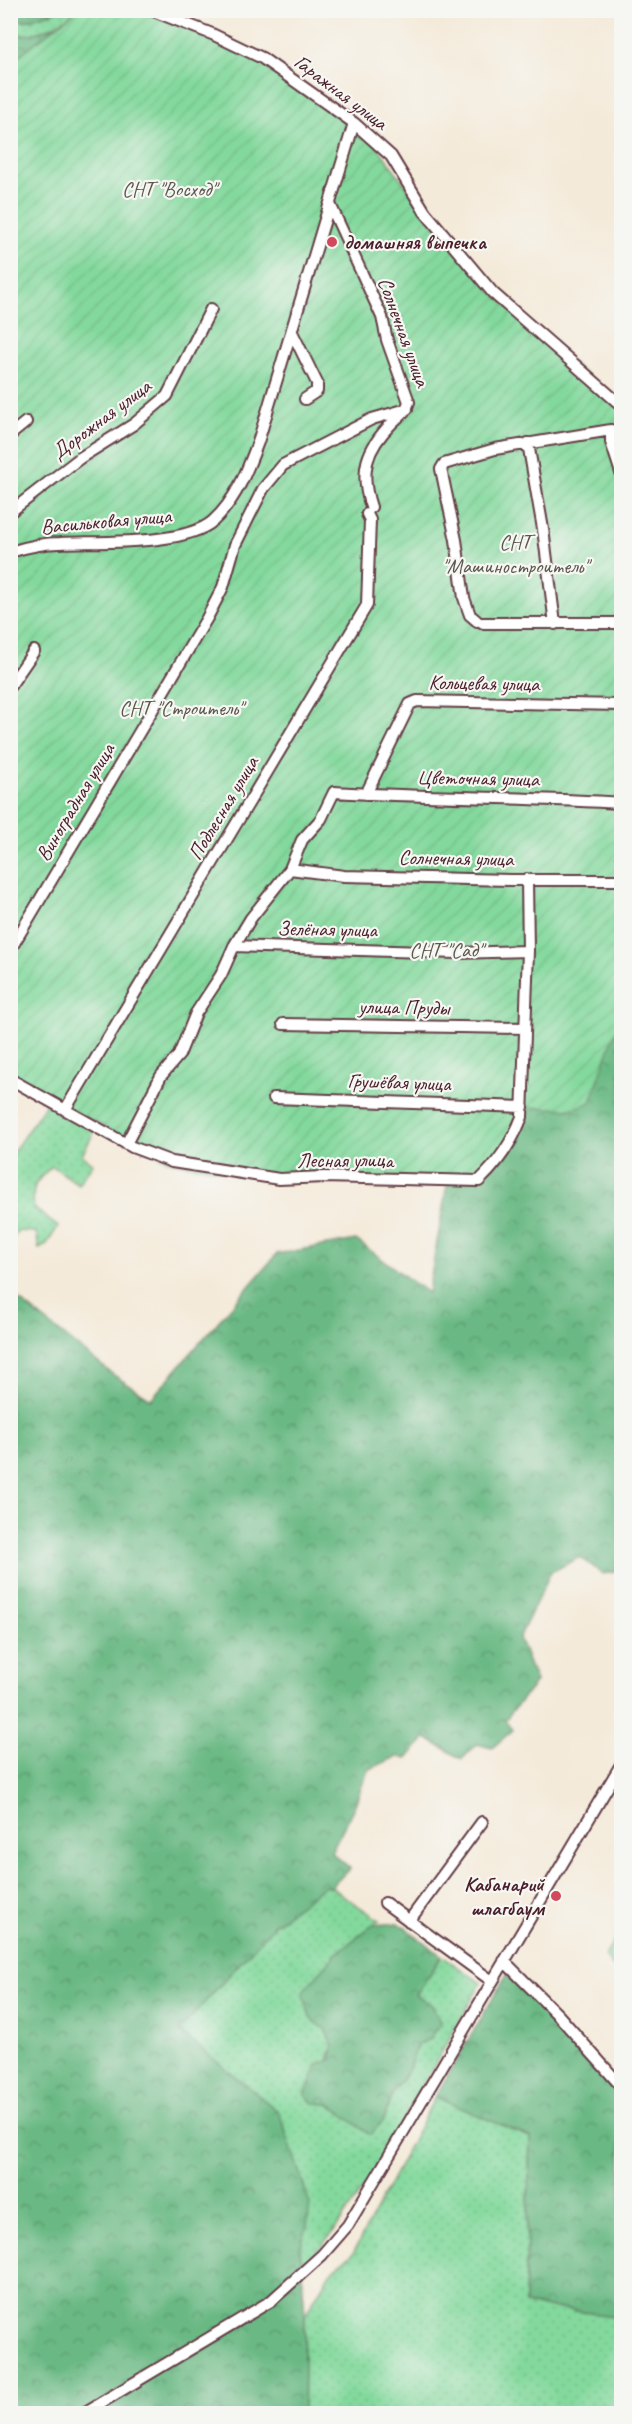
<svg xmlns="http://www.w3.org/2000/svg" width="632" height="2424" font-family="Caveat,sans-serif">
	<defs>
		<pattern id="grass-dots" width="8" height="8" patternUnits="userSpaceOnUse" patternTransform="scale(1.5)"><rect width="8" height="8" fill="#83d99d"/><path d="M2 2h.1M6 6h.1" fill="none" stroke="#73ba87" stroke-width="1.8" stroke-linecap="round"/></pattern>
		<pattern id="forest-crowns" width="20" height="18" patternUnits="userSpaceOnUse" patternTransform="scale(1.5)"><rect width="20" height="18" fill="#6ab984"/><path d="M2 6a3 3 0 1 1 6 0M12 15a3 3 0 1 1 6 0" fill="none" stroke="#59966c"/></pattern>
		<pattern id="garden-furrows" width="10" height="10" patternUnits="userSpaceOnUse" patternTransform="scale(1.5)"><rect width="10" height="10" fill="#83d99d"/><path d="M-1 1l2-2M0 10L10 0M9 11l2-2" fill="none" stroke="#73ba87"/></pattern>
	</defs>
	<rect width="100%" height="100%" fill="#f6f6f2"/>
	<filter id="ink" filterUnits="userSpaceOnUse"><feTurbulence type="fractalNoise" baseFrequency=".0167" numOctaves="2"/><feDisplacementMap in="SourceGraphic" scale="12" xChannelSelector="R" yChannelSelector="G"/><feConvolveMatrix kernelMatrix="1 2 1 2 8 2 1 2 1" color-interpolation-filters="sRGB"/></filter>
	<filter id="wash" filterUnits="userSpaceOnUse"><feTurbulence type="fractalNoise" baseFrequency=".008" numOctaves="4" result="noise"/><feDisplacementMap in="SourceGraphic" scale="24" xChannelSelector="R" yChannelSelector="G"/><feGaussianBlur stdDeviation="1.35" result="paint"/><feColorMatrix in="noise" values="0 0 0 0 0 0 0 0 0 0 0 0 0 0 0 0 0 1.4 0 .05"/><feComposite in="paint" operator="in"/></filter>
	<g filter="url(#wash)">
		<rect width="100%" height="100%" fill="#f4ead9"/>
		<path fill="url(#grass-dots)" stroke="#667c64" stroke-width="1.5" d="M57,11H76C55,27 38,36 11,36L10,21H25Z
			M46,1104L95,1130L82,1155L93,1164L78,1184L52,1166C36,1181 31,1185 34,1208L58,1227L46,1245L39,1249L36,1232L17,1231L11,1244V1155Z
			M324,1886L331,1887L379,1920L338,1952L310,2017L325,2029L333,2046L313,2103L329,2104L339,2110L384,2120L391,2095L408,2071L417,2045L431,2038L415,1995L442,1956L481,1983L369,2180L333,2233L301,2268L300,2248L307,2226L179,2031L275,1924Z
			M621,1928V1978L605,1956Z
			M435,2097L530,2137L525,2304L621,2317V2413L303,2414L305,2315L330,2273L353,2253Z"/>
		<path fill="url(#forest-crowns)" stroke="#5a6c58" stroke-width="1.5" d="M10,11L11,10L57,11L25,21H11Z
			M57,26L11,62V36L32,34Z
			M621,1021V1568L620,1571L603,1574L580,1557L551,1572L519,1638L536,1682L505,1720L513,1730L492,1748L477,1744L462,1759L426,1738L406,1759L398,1756L368,1770L354,1807L331,1852L350,1868L331,1887L324,1886L275,1924L179,2031L279,2112L310,2204L307,2226L300,2248L305,2315L303,2413H11L10,1293L115,1376L151,1399L277,1254L356,1240L428,1293L448,1180L523,1107L573,1109Z
			M399,1923L442,1956L416,1995L432,2005L441,2023L431,2038L417,2045L408,2071L391,2095L384,2120L370,2135L329,2104L313,2103L305,2095L318,2064L330,2060L333,2046L325,2029L310,2018L303,1991L338,1952L373,1925Z
			M507,1974L621,2093V2317L525,2304L530,2137L435,2097Z"/>
		<path fill="url(#garden-furrows)" stroke="#667c64" stroke-width="1.5" d="M76,11H151L262,58L372,139L425,212L493,293L621,406V1021L612,1040L591,1102L573,1109L523,1107L522,1117L479,1181L279,1179L172,1162L11,1079V62Z"/>
	</g>
	<g filter="url(#ink)">
		<g fill="none" stroke-linecap="round" stroke-linejoin="round">
			<g stroke="#643d45" stroke-width="14">
				<path id="minor" d="M151,10L212,34L262,58L354,123L391,156L425,212L493,293L622,406
					M330,204L382,317L387,340L409,402C406,412 400,415 392,423C366,449 359,472 371,507
					M292,332L317,383V391L305,399
					M10,435L26,422
					M528,443L543,529L555,624
					M10,512L80,458L134,424L167,396L211,309
					M10,552C26,547 44,543 60,543C97,541 185,546 213,521C236,500 247,471 258,442L354,123
					M477,621L470,615L464,598L456,540L441,469L444,464L495,449L611,430V442L622,476
					M483,623H622
					M10,686L34,651
					M366,794L410,704L417,701L622,705
					M622,828V855
					M290,869L344,876L510,880H622
					M234,946L457,953L528,951
					M10,950L207,618L223,587L235,545L263,489L283,465L372,419L407,409
					M283,1024L524,1028
					M10,1079L132,1147L172,1162L279,1179L324,1177L479,1181C499,1162 512,1143 522,1117L528,951L527,879
					M274,1098L523,1107
					M65,1110L367,605L370,520L367,514
					M126,1144L161,1076L179,1055L196,1013L221,975L234,946L251,918L290,869L302,840L321,819L334,792C430,798 526,797 622,803
					M385,1903L492,1981
					M409,1921L482,1822
					M504,1961L559,2016L622,2087
					M82,2414L271,2301L322,2255L348,2225L622,1763"/>
			</g>
			<use href="#minor" stroke="#fff" stroke-width="10"/>
		</g>
	</g>
	<g fill="#d1495b" stroke="#f6f6f2" stroke-width="2">
		<circle cx="332" cy="242" r="6"/>
		<circle cx="556" cy="1896" r="6"/>
	</g>
	<g text-anchor="middle" dominant-baseline="central" stroke-width="4.5" stroke-linejoin="round" paint-order="stroke">
		<g font-size="21" fill="#4a1f2b" stroke="#f6f6f2">
			<text transform="translate(341 92) rotate(37)">Гаражная улица</text>
			<text transform="translate(404 332) rotate(70)">Солнечная улица</text>
			<text transform="translate(101 419) rotate(-37)">Дорожная улица</text>
			<text transform="translate(106 521) rotate(-5)">Васильковая улица</text>
			<text transform="translate(484 683) rotate(1)">Кольцевая улица</text>
			<text transform="translate(478 778) rotate(1)">Цветочная улица</text>
			<text transform="translate(75 802) rotate(-59)">Виноградная улица</text>
			<text transform="translate(223 808) rotate(-59)">Подлесная улица</text>
			<text transform="translate(456 858) rotate(1)">Солнечная улица</text>
			<text transform="translate(327 929) rotate(1)">Зелёная улица</text>
			<text transform="translate(404 1007) rotate(1)">улица Пруды</text>
			<text transform="translate(399 1082) rotate(2)">Грушёвая улица</text>
			<text x="345" y="1160">Лесная улица</text>
		</g>
		<g font-size="21" fill="#5b574d" stroke="#f6f6f2">
			<text x="169" y="189">СНТ "Восход"</text>
			<text x="515" y="542">СНТ<tspan x="515" dy="24">"Машиностроитель"</tspan></text>
			<text x="181" y="708">СНТ "Строитель"</text>
			<text x="446" y="950">СНТ "Сад"</text>
		</g>
		<g font-size="21" font-weight="bold" fill="#4a1f2b" stroke="#f6f6f2" text-anchor="start">
			<text x="344" y="242">домашняя выпечка</text>
			<text x="544" y="1884" text-anchor="end">Кабанарий<tspan x="544" dy="24">шлагбаум</tspan></text>
		</g>
	</g>
	<rect width="632" height="2424" fill="none" stroke="#f6f6f2" stroke-width="36"/>
</svg>
